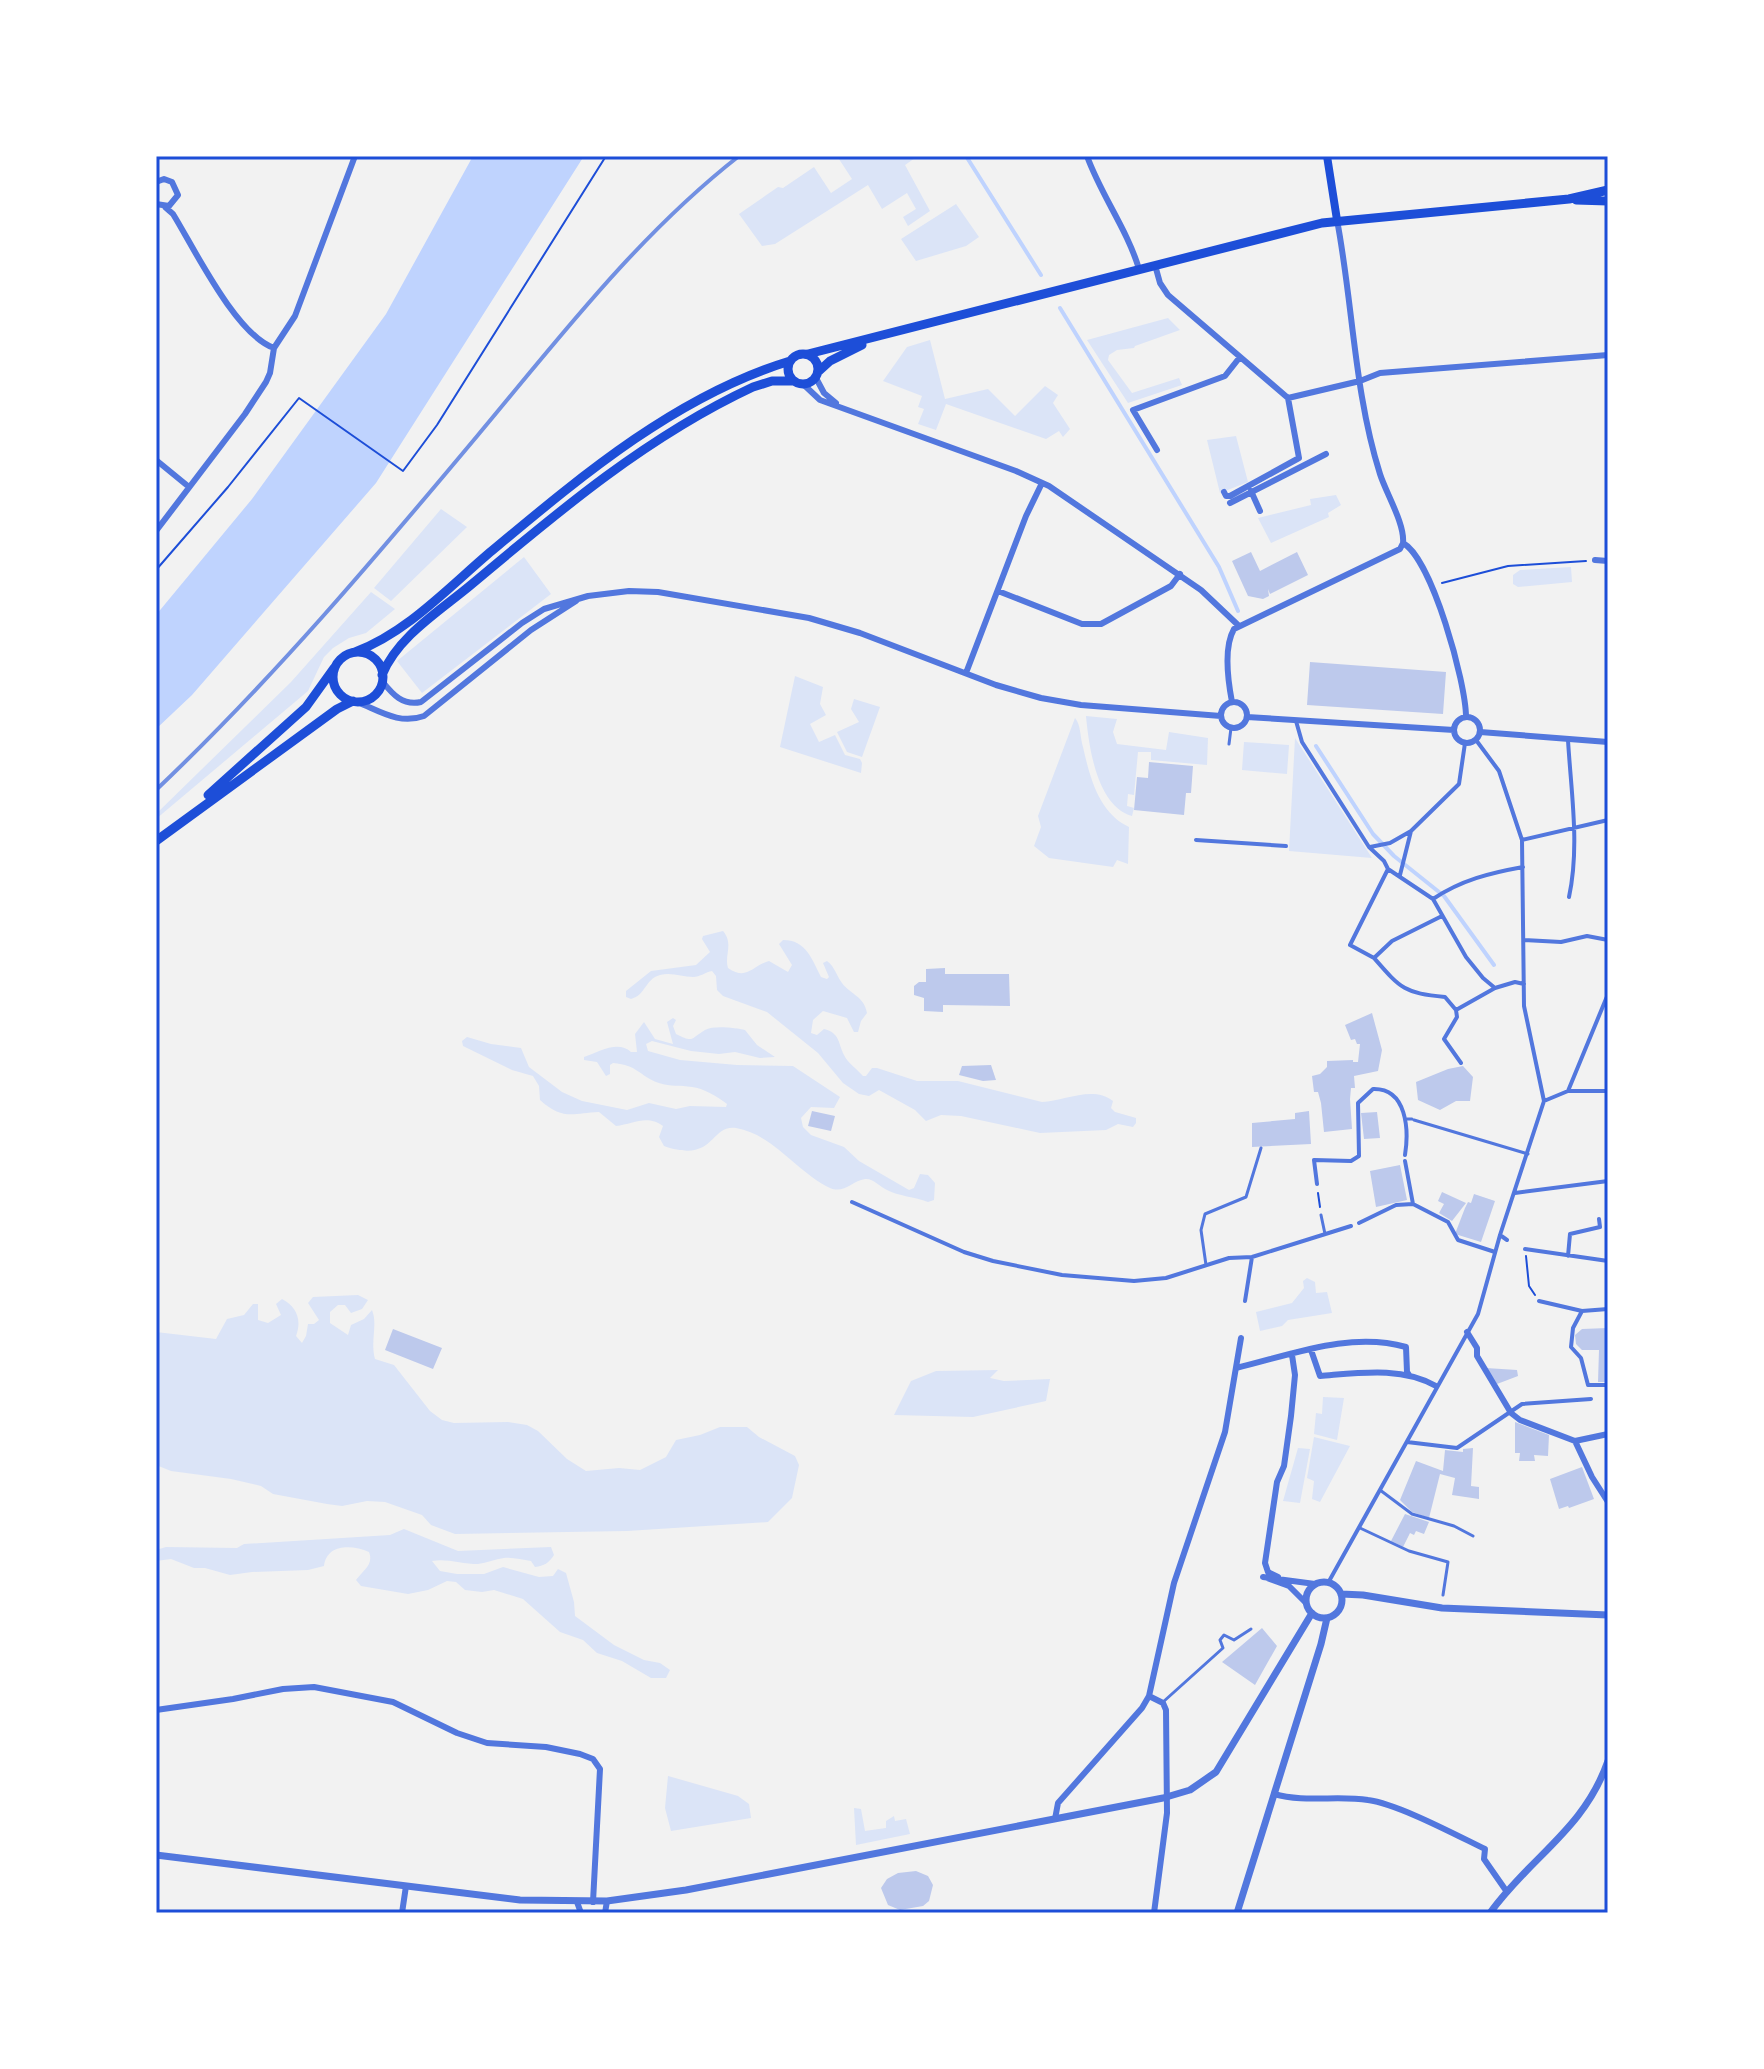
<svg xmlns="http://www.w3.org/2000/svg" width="1764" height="2069" font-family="Ubuntu,sans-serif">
	<rect width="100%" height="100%" fill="#f2f2f2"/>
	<path fill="#dbe4f7" d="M837,156H918L905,165L930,211L908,226L903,217L916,209L907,193L882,209L868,185L775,244L762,246L739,214L778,187L783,188L814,167L831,193L852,179Z
		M956,204L979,237L966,246L916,261L901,239Z
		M1168,318L1180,330L1135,346L1134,348L1117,350L1109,355L1108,360L1132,393L1179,378L1182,385L1128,403L1087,340Z
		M930,340L945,399L988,389L1015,416L1045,386L1058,395L1053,403L1070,429L1063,437L1059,431L1046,439L946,404L936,430L918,424L924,409L918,407L922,396L883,381L907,347Z
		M1236,436L1248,482L1220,493L1207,440Z
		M1336,495L1341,505L1328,513L1329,517L1271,543L1258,518L1311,505L1310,499Z
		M441,509L467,527L391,601L374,588Z
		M524,557L551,594L422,693L397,661Z
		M1571,567L1572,582L1518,587L1513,584V575L1520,570Z
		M371,592L395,609L366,633L349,638L333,648L324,657L308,691L156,819V814L291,682Z
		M795,676L823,687L820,704L826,715L810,724L819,742L835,735L845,755L860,759L862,763L861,773L780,747Z
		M854,699L880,707L862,757L847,752L837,732L859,722L851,709Z
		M1086,716L1117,719L1113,732L1117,744L1166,750L1169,732L1208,738L1207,765L1151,760V752H1138L1134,795L1128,794L1127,806L1134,808L1132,816C1097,806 1089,748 1086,716Z
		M1075,718C1081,725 1080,737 1083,747C1090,778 1099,813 1129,827L1128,864L1117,860L1113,867L1049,858L1034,846L1041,827L1038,816Z
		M1295,738L1372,858L1289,851Z
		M1244,742L1289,745L1287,774L1242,770Z
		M723,931C734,944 724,955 728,968C747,981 752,966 769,961L788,972L792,965L779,944L783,940C806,940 812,959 821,977L827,979L829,977L823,963L827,961C835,967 836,975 842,983C851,995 864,996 867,1013L861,1021L858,1032H854L847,1018L823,1011L813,1020L811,1033L817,1035L824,1029C840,1033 838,1043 844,1055C847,1062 858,1070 863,1076H866L872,1068H877L917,1081H958L1042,1102C1064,1101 1093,1085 1113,1101L1111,1108L1115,1112L1136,1118V1123L1133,1127L1118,1124L1106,1130L1040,1133L961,1116L941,1115L926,1121L915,1110L879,1090L869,1096L859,1094L843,1083L818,1053L767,1012L723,996L717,990L716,976L712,971C706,972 700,977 693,977C682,977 672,972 660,975C645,979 646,995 631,999L626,997V991L651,971L696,965L710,952L702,939L703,936Z
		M673,1018L676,1020L673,1026L676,1034C694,1043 690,1039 705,1030C714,1025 736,1028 745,1030L757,1045L775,1057L760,1058L735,1052L719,1054L691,1051L652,1041L646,1044L648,1051L680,1060L737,1065L793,1066L840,1097L834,1108L811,1107L801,1118L803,1127L811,1135L844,1147L859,1161L909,1190L914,1188L920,1174L928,1175L935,1183L934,1200L928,1202C915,1197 898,1196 887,1190C879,1186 873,1178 865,1179C852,1181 844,1194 830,1188C798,1173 773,1134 736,1128C710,1124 715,1164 664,1146L659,1137L663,1126C647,1114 633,1124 616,1126L599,1112C573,1113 563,1121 540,1100L539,1086L533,1076L512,1070L463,1046L462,1041L467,1037L491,1044L521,1048L529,1067L562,1092L582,1101L627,1110L649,1103L676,1109L690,1106L726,1107L727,1104C718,1097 703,1088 692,1087C680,1085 671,1087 659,1083C639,1076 638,1065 613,1063L610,1065V1074L606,1076L597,1062L584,1060V1057C599,1052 618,1040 631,1052H637L635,1034L644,1022L655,1039L673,1044L667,1022Z
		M1307,1278L1315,1282L1316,1293L1327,1292L1332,1313L1288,1320L1282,1326L1260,1331L1256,1312L1292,1303L1304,1288L1303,1281Z
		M358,1295L368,1300L362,1309L351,1313L345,1305H338L330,1312V1323L348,1335L351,1325L364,1319L372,1310C378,1325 370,1340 375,1359L394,1365L430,1411L442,1420L454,1423L508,1422L527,1425L538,1431L567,1459L586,1471L619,1468L640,1470L666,1457L676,1440L700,1435L720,1427H747L759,1437L795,1456L799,1465L792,1498L768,1522L627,1531L455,1534L431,1525L422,1515L385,1502L367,1501L342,1506L327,1504L273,1494L261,1486L231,1479L171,1471L156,1465V1332L216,1339L227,1319L244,1315L253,1304H258V1320L268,1323L281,1315L276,1304L282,1299C297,1307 302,1320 296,1336L302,1343L306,1336L308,1324H314L319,1320L308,1303L313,1297Z
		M998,1370L990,1378L1004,1381L1050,1379L1046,1401L973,1417L894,1415L911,1381L936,1371Z
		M1323,1397L1344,1398L1337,1440L1314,1434L1316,1413L1322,1414Z
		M1314,1437L1350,1446L1320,1502L1312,1499L1314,1481L1307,1478Z
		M1298,1448L1310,1449L1300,1503L1283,1501Z
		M404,1529L458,1551L551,1547L554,1555C549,1563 544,1566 535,1567L531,1561C522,1560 513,1557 504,1558C495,1559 487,1563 478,1564C463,1564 445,1558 432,1561L440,1571L457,1574H484L503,1567L539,1577L553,1576L558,1569L566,1573L574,1602L575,1616L614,1645L644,1660L660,1663L670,1670L666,1678H651L622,1661L597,1653L583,1640L560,1632L523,1599L494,1590L482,1592L465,1590L456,1582L447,1581L428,1590L408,1594L361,1586L356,1580C363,1570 374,1565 369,1552C353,1545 327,1543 324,1566L308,1570L252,1572L230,1575L205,1568H194L171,1559L156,1561V1550L166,1547L237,1548L244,1544L390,1535Z
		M668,1776L738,1796L749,1804L751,1818L671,1831L665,1808Z
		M854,1808L861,1809L865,1831L886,1828V1821L894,1816L895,1821L906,1819L910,1834L856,1845Z"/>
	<path fill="#bfd3fe" d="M473,156H584L376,483L192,695L156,729V615L252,499L386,314Z"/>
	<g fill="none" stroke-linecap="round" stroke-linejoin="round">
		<path stroke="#bfd3fe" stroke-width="4" d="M966,156L1041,275
			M1060,308L1219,567L1238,611
			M1316,746L1373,834L1394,856L1444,896L1494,965"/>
	</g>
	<path fill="#bdc9ec" d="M1251,552L1260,571L1297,552L1308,575L1270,594L1268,589L1269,596L1263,599L1248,596L1232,561Z
		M1310,662L1446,672L1443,714L1307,705Z
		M1149,762L1193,766L1191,793H1186L1184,815L1134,810L1137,777L1148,778Z
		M945,968V974H1009L1010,1006L943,1005V1012L924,1011V998L914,995V986L919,982H926V969Z
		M1372,1013L1382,1050L1378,1071L1354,1076L1355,1088H1351L1350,1099L1352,1129L1324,1132L1321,1103L1318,1092H1314L1312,1076L1320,1074L1327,1067V1061L1353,1060V1062H1358L1360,1044H1357L1355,1039L1351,1040L1345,1025Z
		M991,1065L996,1080L983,1081L959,1075L962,1066Z
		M1463,1066L1473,1077L1470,1101H1456L1440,1110L1418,1100L1416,1082L1448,1069Z
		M812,1111L835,1116L831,1131L808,1126Z
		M1309,1111L1311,1144L1252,1147V1123L1295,1119V1113Z
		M1377,1112L1380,1138L1364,1139L1361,1113Z
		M1400,1165L1407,1200L1376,1207L1370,1171Z
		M1442,1192L1466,1203L1452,1221L1439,1213L1444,1204L1438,1201Z
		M1474,1194L1495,1201L1481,1242L1455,1234L1465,1208L1468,1202L1471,1203Z
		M1608,1328V1382H1598L1599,1350H1582L1576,1344L1575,1335L1582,1329Z
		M393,1329L442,1348L433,1369L385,1350Z
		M1486,1368L1517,1370L1518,1376L1497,1384Z
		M1515,1422L1549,1435L1548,1456L1534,1455L1535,1461H1519L1520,1453H1515Z
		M1473,1448L1471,1486L1479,1487V1499L1452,1495L1455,1478L1440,1474L1429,1518L1412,1512L1400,1500L1416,1461L1443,1471L1445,1450L1463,1452V1449Z
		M1582,1467L1594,1499L1569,1508L1568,1506L1559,1509L1550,1479Z
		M1405,1514L1429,1522L1424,1534L1416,1531L1414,1535L1410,1533L1403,1547L1391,1541Z
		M1262,1628L1277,1646L1255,1685L1222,1662Z
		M916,1871L928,1876L933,1885L929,1901L923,1906L900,1910L888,1905L881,1888L887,1879L898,1873Z"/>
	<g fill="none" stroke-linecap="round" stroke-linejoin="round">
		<path stroke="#1d4ed8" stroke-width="2" d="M156,570L228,487L299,398L403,471L437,425L606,156
			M1442,583L1508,566L1586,561
			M1318,1193L1320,1207
			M1526,1256L1529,1286L1535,1295"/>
		<path stroke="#5277de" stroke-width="3" d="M1229,744L1231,728
			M1407,1119H1412
			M1414,1120L1528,1154
			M1321,1215L1325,1234
			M1206,1265L1201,1230L1205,1214L1246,1197L1261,1148
			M1380,1490L1412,1514L1454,1526L1473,1536
			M1360,1528L1409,1551L1448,1562L1443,1595
			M1163,1702L1223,1648L1220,1640L1224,1635L1234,1640L1251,1629"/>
		<path stroke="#5277de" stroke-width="4" d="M1296,721L1302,742L1369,847L1384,861L1388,869L1433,899L1466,957L1483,978L1495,988L1456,1010
			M1568,740C1571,792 1580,846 1569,897
			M1196,840L1286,846
			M1522,840L1608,820
			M1370,847L1390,843L1411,831L1459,784L1465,743
			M1400,875L1411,831
			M1433,899C1461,880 1490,873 1523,867
			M1442,916L1392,941L1374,958C1401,989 1404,993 1445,997L1456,1010L1457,1017L1444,1039L1461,1063
			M1524,940L1561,942L1587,936L1608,940
			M1374,958L1350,945L1388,869
			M1495,988L1515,982L1524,984
			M1568,1091L1608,994
			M1544,1101L1568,1091H1608
			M1405,1161L1413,1204
			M1317,1184L1314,1160L1351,1161L1359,1156L1358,1103L1373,1089C1407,1088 1409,1130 1405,1155
			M1515,1193L1608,1181
			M852,1202L964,1252L993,1261L1062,1275L1134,1281L1166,1278L1229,1258L1252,1257L1351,1226
			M1359,1223L1396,1205L1413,1204L1448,1222L1458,1240L1495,1252
			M1500,1235L1507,1240
			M1525,1249L1608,1261
			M1568,1256L1570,1234L1600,1227L1599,1219
			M1245,1301L1252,1257
			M1539,1301L1582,1311L1608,1309
			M1582,1311L1573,1328L1571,1347L1581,1358L1588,1385H1608
			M1407,1442L1457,1448L1522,1404L1591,1399
			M1328,1583L1478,1314L1500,1235L1544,1101L1524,1006L1522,840L1499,771L1476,740"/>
		<path stroke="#5277de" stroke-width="6" d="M1087,156C1101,195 1127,229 1139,269
			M156,182L164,179L172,182L178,195L169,206L156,204
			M165,207L173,214C194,248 236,335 274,348
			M1337,220C1353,304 1354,392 1380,474C1386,493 1405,524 1403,543C1432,559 1466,683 1466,717
			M1155,265L1160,283L1168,295L1288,398L1360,381L1380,373L1608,355
			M816,378L824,393L836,403
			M803,384L820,400L1016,471L1049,486L1201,590L1238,625
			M1157,450L1133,410L1225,376L1240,357
			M156,460L189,487
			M1251,491L1260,511
			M1224,492L1226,496H1230L1299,458L1288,398
			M1230,503L1326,454
			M156,531L245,414L266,382L270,373L274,348L295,316L355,156
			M1595,560L1608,561
			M998,591L1082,624H1101L1171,586L1180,574
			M966,673L1026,516L1042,483
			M382,681C393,695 403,706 421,702L522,623L544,609L588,596L629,591L658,592L809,618L860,633L996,685L1041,698L1081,705L1221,716
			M357,702C380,711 399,725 424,716L531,630L576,601
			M1232,702C1228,681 1223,648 1234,629L1400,549L1403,543
			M1221 715a13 13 0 1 1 26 0a13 13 0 1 1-26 0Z
			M1247,717L1454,730
			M1454 730a13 13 0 1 1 26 0a13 13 0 1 1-26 0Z
			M1480,732L1608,742
			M1467,1332L1477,1348V1356L1511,1413L1520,1420L1575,1441L1592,1477L1608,1502
			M1311,1350L1320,1376C1358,1373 1402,1366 1436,1386
			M1236,1368C1291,1355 1350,1331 1406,1347L1407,1372L1409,1375
			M1575,1441L1608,1434
			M1263,1577L1315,1584
			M1278,1577L1268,1572L1265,1563L1277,1482L1284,1466L1291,1416L1295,1375L1292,1355
			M1267,1578L1289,1586L1306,1603
			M1149,1696L1163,1703L1166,1710L1167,1813L1154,1913
			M156,1710L233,1699L283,1689L314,1687L393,1702L457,1733L487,1743L546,1747L580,1754L593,1759L600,1769L593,1902
			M1274,1794C1305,1803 1337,1795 1368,1800C1398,1804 1456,1835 1485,1849L1484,1859L1507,1892
			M1055,1819L1058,1803L1142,1708L1149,1696L1174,1583L1225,1432L1241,1338
			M577,1902L581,1913
			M402,1913L406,1886
			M605,1913L607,1901"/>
		<path stroke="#5277de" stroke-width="7" d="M1306 1600a18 18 0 1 1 36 0a18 18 0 1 1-36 0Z
			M1341,1594L1363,1595L1442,1608L1608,1615
			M156,1855L520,1900L607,1901L686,1890L1163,1798L1190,1790L1216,1772L1312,1613
			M1237,1913L1321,1644L1327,1618
			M1490,1913C1530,1857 1584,1830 1608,1761"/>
		<path stroke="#1d4ed8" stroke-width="8" d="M1327,156L1337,220"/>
		<path stroke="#1d4ed8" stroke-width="9" d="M1576,200L1608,201
			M788 369a15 15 0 1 1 30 0a15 15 0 1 1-30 0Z
			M808,354L1322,223L1569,199L1608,190
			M819,371L830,361L862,345
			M355,652C406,633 447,589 488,554C578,479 675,396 790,361
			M333 677a25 25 0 1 1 50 0a25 25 0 1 1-50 0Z
			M382,675C398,636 440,611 472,584C560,510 648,436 753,387L772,381H794
			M208,795L306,707L334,668
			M156,841L337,709L353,701"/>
		<path stroke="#7290e2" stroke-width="4" d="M156,790C273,679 375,558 478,435C560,337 638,235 739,156"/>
	</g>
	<rect width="1764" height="2069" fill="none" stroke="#ffffff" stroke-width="316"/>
	<rect x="158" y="158" width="1448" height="1753" fill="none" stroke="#1d4ed8" stroke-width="3"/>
</svg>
